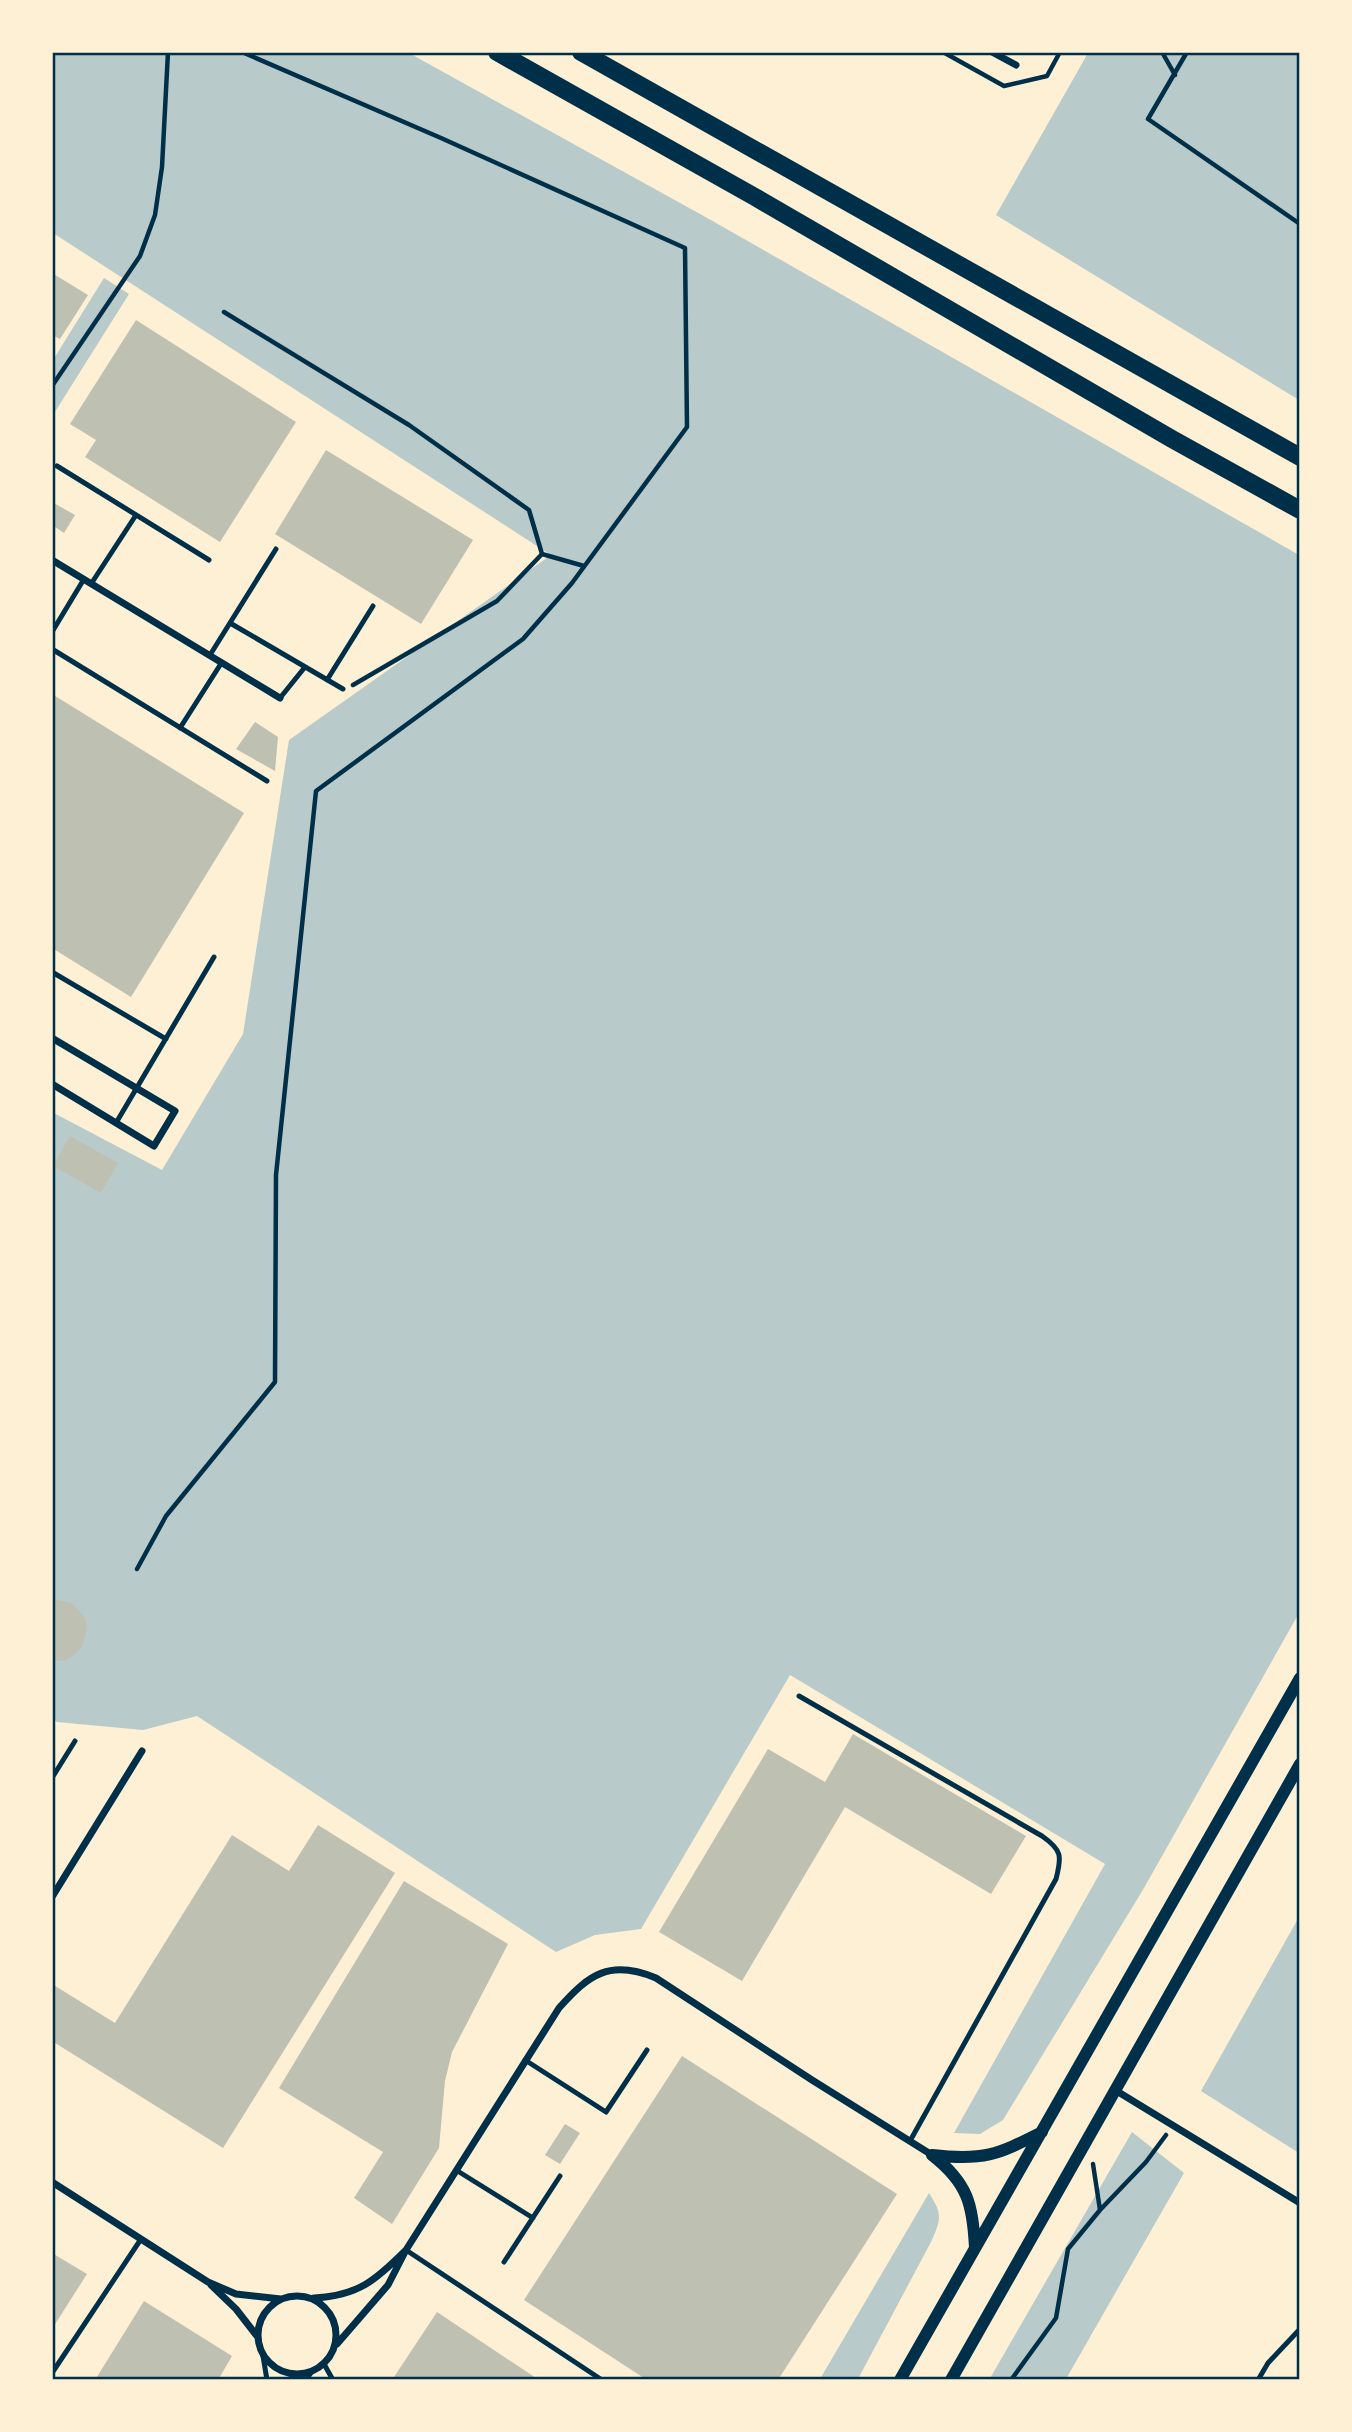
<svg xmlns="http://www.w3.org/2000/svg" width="1352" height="2432" font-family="'Asap Condensed',sans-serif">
	<rect width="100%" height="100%" fill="#fdf0d5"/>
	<path fill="#b9caca" d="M53,53H409L709,219L1299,555V1613L1144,1888L1003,2120L980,2134L954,2133L1105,1864L790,1675L641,1929L595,1935L556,1952L197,1716L143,1730L57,1722L53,1719L52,1112L162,1170L243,1034L289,740L551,555L53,233Z
		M1088,53H1299V400L996,215Z
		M104,278L129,294L53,415V360Z
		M1299,1917V2153L1201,2091Z
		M1132,2132L1184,2173L1066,2379L989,2380Z
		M929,2193C943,2215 941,2219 931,2242L858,2379H820Z"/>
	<path fill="#bec0b2" d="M52,273L88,295L60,339L52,335Z
		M136,320L296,422L220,542L85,457L96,440L70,424Z
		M326,450L473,540L421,624L275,534Z
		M52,502L75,515L64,533L52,525Z
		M52,694L244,813L131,997L52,948Z
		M255,722L278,737L275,771L236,749Z
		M70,1136L118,1163L101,1193L53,1166Z
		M52,1599L72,1603L85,1618L87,1628L82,1647L74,1655L65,1660L54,1661Z
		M853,1734L1026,1836L991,1894L845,1807L742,1981L659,1932L768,1749L825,1782Z
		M318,1825L395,1873L223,2148L52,2041V1984L115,2023L232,1835L289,1871Z
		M404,1881L508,1944L452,2052L445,2081L439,2148L392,2224L354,2198L383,2152L279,2088Z
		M682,2056L897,2194L778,2380H647L524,2300Z
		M565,2124L580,2133L560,2164L545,2155Z
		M52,2253L87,2274L52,2329Z
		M144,2301L232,2356L218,2380H95Z
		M437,2312L539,2380H392Z"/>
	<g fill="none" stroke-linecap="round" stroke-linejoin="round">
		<path stroke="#003049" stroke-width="4.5" d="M943,52L1004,86L1047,76L1060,52
			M1162,52L1175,75
			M1187,52L1148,119L1300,224
			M224,312L409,425L529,510L542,554L497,601L353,685
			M52,386L140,256L155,215L162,167L168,52
			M542,554L584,566
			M137,1569L166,1516L275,1382L276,1175L316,791L523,639L572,583L687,427L685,248L441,138L242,52
			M1093,2164L1100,2210
			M1011,2380L1056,2318L1068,2249L1100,2210L1146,2162L1166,2135"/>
		<path stroke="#003049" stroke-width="5" d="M57,466L209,560
			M91,584L136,515
			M230,623L343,689
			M52,632L84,579
			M52,649L267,781
			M210,655L276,549
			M327,680L373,606
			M280,698L305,667
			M180,728L222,662
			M52,972L166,1039
			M116,1123L214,957
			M799,1696L1042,1836C1062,1850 1062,1856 1056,1879L910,2141
			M52,1778L75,1741
			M525,2060L606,2112L647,2050
			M456,2170L533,2218
			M406,2250L602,2380
			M504,2262L560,2176
			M263,2356L267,2380
			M324,2364L333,2380
			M52,2373L141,2239
			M306,2380L312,2371
			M1258,2380L1268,2363L1300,2329"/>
		<path stroke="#003049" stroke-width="7" d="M992,52L1016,65
			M52,560L280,698
			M52,1038L175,1111L154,1146L52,1084
			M52,1897L142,1751
			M1115,2090L1300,2203
			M52,2182L208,2282L236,2294L281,2299
			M406,2250L559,2008C589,1974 610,1959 656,1978L812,2080L932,2155
			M211,2285L236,2309L257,2336
			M258 2335a39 39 0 1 1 78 0a39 39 0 1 1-78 0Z
			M314,2298C358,2296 376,2280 406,2250L388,2285L337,2344"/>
		<path stroke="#003049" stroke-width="12" d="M932,2155C983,2161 997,2155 1042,2132
			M932,2155C968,2183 973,2205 975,2248
			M900,2380L1300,1678
			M951,2380L1300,1764"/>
		<path stroke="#003049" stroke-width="18" d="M497,52L755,197L1172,439L1300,510
			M581,52L1300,457"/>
	</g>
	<rect width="1352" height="2432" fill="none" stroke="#fdf0d5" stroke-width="108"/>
	<rect x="54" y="54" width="1244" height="2324" fill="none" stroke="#003049" stroke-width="2.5"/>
</svg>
